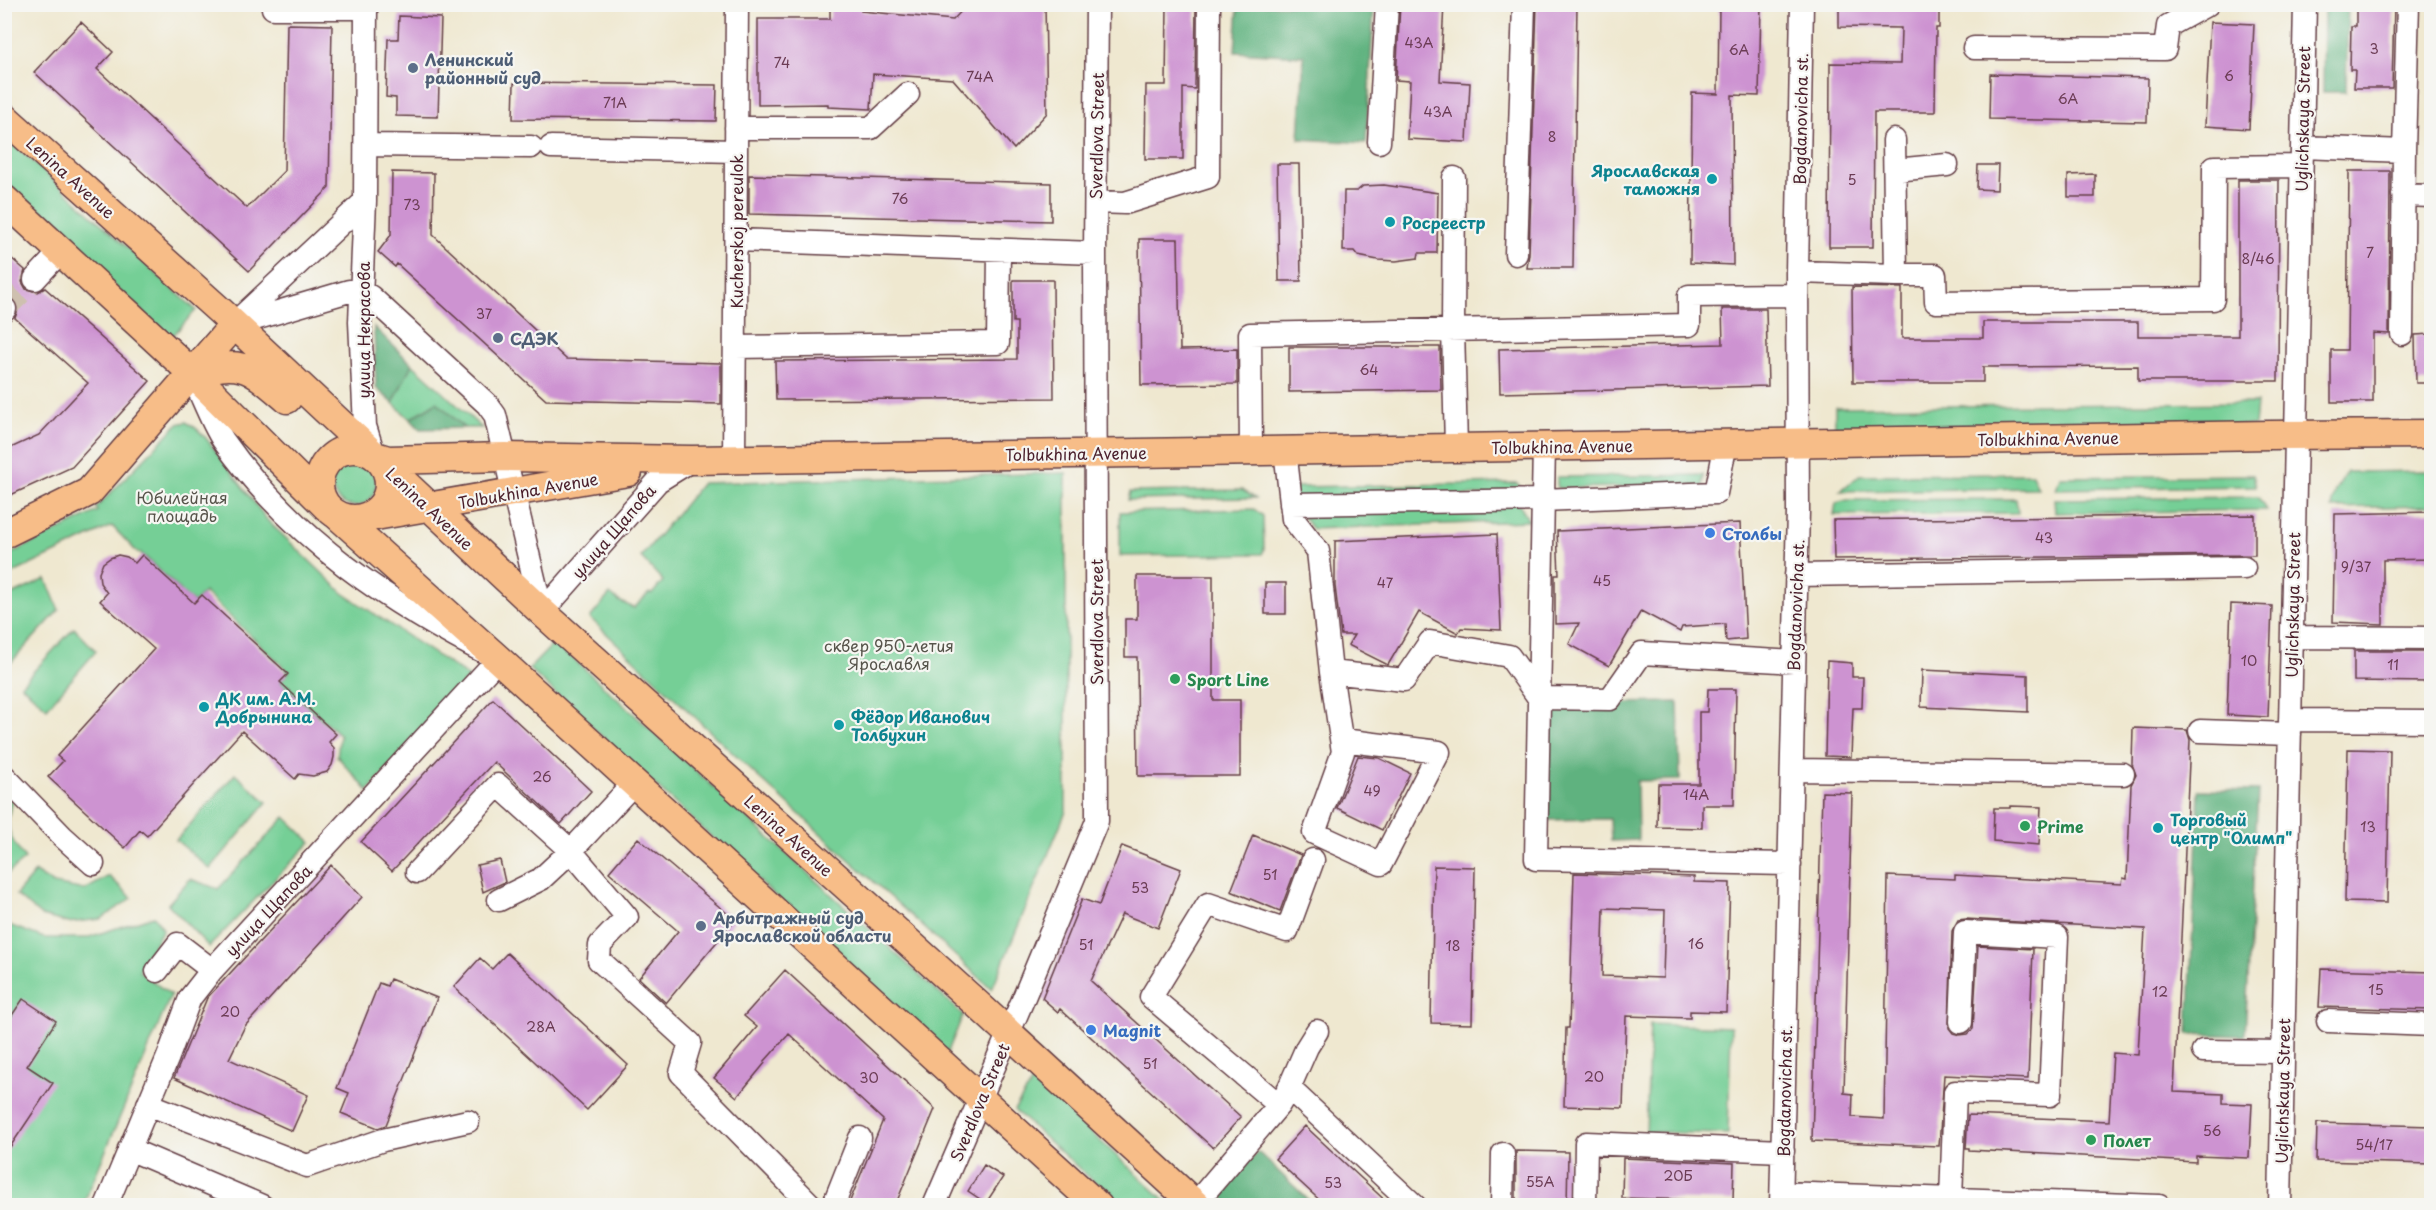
<svg xmlns="http://www.w3.org/2000/svg" width="2436" height="1210" font-family="'Playpen Sans',sans-serif">
	<rect width="100%" height="100%" fill="#f6f6f2"/>
	<filter id="ink" filterUnits="userSpaceOnUse"><feTurbulence type="fractalNoise" baseFrequency=".0167" numOctaves="2"/><feDisplacementMap in="SourceGraphic" scale="12" xChannelSelector="R" yChannelSelector="G"/><feConvolveMatrix kernelMatrix="1 2 1 2 8 2 1 2 1" color-interpolation-filters="sRGB"/></filter>
	<filter id="wash" filterUnits="userSpaceOnUse"><feTurbulence type="fractalNoise" baseFrequency=".008" numOctaves="4" result="noise"/><feDisplacementMap in="SourceGraphic" scale="24" xChannelSelector="R" yChannelSelector="G"/><feGaussianBlur stdDeviation="1.35" result="paint"/><feColorMatrix in="noise" values="0 0 0 0 0 0 0 0 0 0 0 0 0 0 0 0 0 1.4 0 .05"/><feComposite in="paint" operator="in"/></filter>
	<g filter="url(#wash)">
		<rect width="100%" height="100%" fill="#efe8d0"/>
		<path fill="#74cf96" stroke="#5f7760" stroke-width="1.5" d="M4,135L196,310L171,338L5,186Z
			M412,364L482,428H464L437,402L410,419L393,403Z
			M2257,403L2255,425L1835,428V407Z
			M186,422L196,428L206,438L268,521L343,593L469,677L368,791L337,756L340,735L280,682L289,672L204,592L194,603L142,554L137,552L112,526L5,577L4,557L98,511L96,508L178,424Z
			M332 484a22 22 0 1 1 44 0a22 22 0 1 1-44 0Z
			M2431,471V506L2332,508L2335,490L2347,472Z
			M1066,473V811L992,989L756,775L590,618L610,594L619,601L634,608L649,593L652,594L663,581L641,557L702,483Z
			M2032,474L2038,488L1840,491L1860,475Z
			M1703,475V486L1557,488V477Z
			M2253,475L2256,486L2056,489L2060,477Z
			M1517,483L1526,494L1295,499V487Z
			M1242,490L1255,498L1128,500L1130,492Z
			M2258,497L2266,510L2055,513L2054,499Z
			M2016,499L2018,513L1834,515L1836,503L1847,500Z
			M1519,504L1529,521L1312,529L1300,513Z
			M1254,509L1263,516L1264,550L1262,554L1120,556V512Z
			M46,579L59,610L5,669V598Z
			M74,628L96,651L47,708L21,685Z
			M555,642L963,1015L947,1054L529,669Z
			M235,774L267,802L210,869L176,840Z
			M4,792L12,801C4,827 9,838 25,859L5,876Z
			M285,817L311,842L209,947L168,904L190,879L218,889Z
			M35,872L54,884L85,890L109,876L132,898L101,919L68,923L42,916L16,895Z
			M154,916L163,929L139,971L171,995L83,1205H5L4,923L44,938H86Z
			M1650,1024L1731,1027L1728,1134L1646,1132Z
			M1034,1080L1170,1205H1120L1014,1110Z"/>
		<path fill="#5fb27f" stroke="#546855" stroke-width="1.5" d="M1238,5H1374L1366,143L1299,139L1304,56L1235,52Z
			M2324,5H2348L2346,92H2323Z
			M374,327L412,364L393,403L376,388Z
			M437,402L464,428L420,429L410,419Z
			M1678,702L1680,780L1637,781L1638,840L1611,841L1610,819L1546,820L1544,704Z
			M2199,790L2258,791L2245,1036L2188,1034Z
			M1258,1152L1314,1205H1231L1218,1193Z"/>
		<g id="blocks">
			<path fill="#cd93d1" fill-rule="evenodd" d="M830,4H861V11L953,20L968,4H1045L1047,113L1014,149L953,79L873,74L871,109L828,107V104L758,105V19H830Z
				M1167,4H1196L1195,89L1183,88V159H1145L1146,85H1166Z
				M1400,4H1444L1440,81L1470,83L1467,142L1407,139L1410,81L1396,80Z
				M1537,4H1577L1573,268H1527L1529,254Z
				M1719,4H1761L1759,96L1732,95L1733,265L1690,263L1692,93L1718,94Z
				M1839,4L1939,7V28H1936L1935,112H1874L1873,247H1829L1830,63L1900,64L1901,28L1839,27Z
				M2356,4H2394L2392,88H2354L2355,70H2350L2351,26H2356Z
				M399,16L441,18L438,117L396,116V98L386,97L388,39H398Z
				M81,22L113,52L97,69L247,208L284,171L287,24L332,25L329,188L249,271L34,72Z
				M2210,22L2254,24L2249,129L2205,126Z
				M1990,74L2148,78L2147,122L1989,119Z
				M514,83L717,85L716,121L513,119Z
				M1277,164H1299L1301,281H1279Z
				M1978,165H1998L1997,190L1977,189Z
				M2349,171H2390L2389,334L2373,333V402H2331V350H2347Z
				M392,172L434,173L433,235L566,359L721,363V404L546,400L397,264L395,267L378,252L391,235Z
				M2095,174V197H2068V175Z
				M749,175L1051,183V221L749,214Z
				M2238,180H2279L2278,381H2138V366L1983,367V382H1853L1852,287L1902,288V338H1983V322H2138V336H2238Z
				M1384,185L1438,193L1437,253H1419L1418,258L1396,261L1378,260L1358,256L1354,251H1343L1344,191H1357L1363,186Z
				M1139,239H1178L1180,350L1237,349V384L1141,385Z
				M4,252L25,270L22,282L26,289L38,292L45,288L150,381L72,467L4,498V451L39,435L88,383L15,318L18,310L17,303L12,298L4,296Z
				M1013,280H1053L1054,398L776,400L775,361L1017,359V322H1013Z
				M1722,309H1766L1768,386L1500,393L1499,349L1723,344Z
				M2432,334V383H2416L2415,335Z
				M1289,347H1440L1441,390L1289,392Z
				M2432,512V559L2383,560V624L2333,622L2335,514Z
				M2255,515V555L1834,559L1833,520Z
				M1740,523L1746,639L1726,641L1725,624L1682,627L1680,632L1641,611L1609,666L1569,644L1579,623L1555,624V575H1559L1557,531Z
				M1497,534L1501,630L1461,628L1458,633L1419,612L1388,665L1348,645L1354,635H1341L1335,586V541Z
				M118,555L127,557L135,563L142,555L194,603L202,595L288,674L280,682L336,734L329,742L334,748V757L332,765L327,772L313,776L299,774L295,779L242,731L147,836L140,830L125,848L48,777L63,761L57,756L154,649L100,601L107,593L100,583L99,573L103,563L110,558Z
				M1137,576H1213V700H1240V776H1138L1137,657H1125V619H1137Z
				M1265,583H1286V614H1265Z
				M2231,604L2272,606L2268,717L2227,715Z
				M2354,651H2432V682L2354,681Z
				M1827,661L1852,663V677H1863L1862,708H1853L1851,757L1825,756Z
				M1922,670L2028,675V712L1921,707Z
				M1708,689H1736L1734,805H1702V828L1657,827L1658,784H1699V712H1707Z
				M493,699L591,791L561,824L494,762L392,871L361,842Z
				M2133,728L2187,730L2190,740L2174,1092L2223,1094V1103L2252,1104L2249,1158L2196,1156V1162L1969,1150V1148H1966L1968,1115L2109,1121L2113,1053L2138,1055L2145,929L1966,919L1958,920L1952,931L1949,1028L1953,1033L1960,1035L1968,1034L1973,1029L1978,946L2033,949L2028,1079L1944,1075L1939,1146L1812,1141L1822,792L1852,793L1844,1093L1853,1094L1852,1117L1884,1119L1888,876L1955,879V875L2122,884L2123,878L2127,879L2131,785L2136,775L2132,764Z
				M2348,749L2390,750L2387,903L2345,902Z
				M1358,756L1379,758L1410,773L1382,830L1337,808Z
				M2010,806L2041,807L2039,845L1993,841L1994,808H2010Z
				M1253,835L1301,855L1280,911L1231,891Z
				M638,838L735,920L666,1003L639,978L678,931L609,872Z
				M1122,846L1181,869L1158,928L1122,914L1091,981L1241,1117L1213,1148L1060,1009L1058,1012L1042,998L1082,899L1099,905Z
				M500,860L505,882L483,892L477,865Z
				M331,865L362,897L245,1026L229,1059L308,1095L292,1131L174,1078L207,998Z
				M1434,866L1475,867L1472,1024L1431,1023Z
				M1574,873L1694,877V882L1730,883L1726,1012L1690,1011V1018L1626,1016L1623,1108L1564,1106L1566,1028H1569ZM1604,908L1665,910L1663,978L1602,976Z
				M507,953L628,1065L587,1110L454,987L480,958L492,969Z
				M2321,969L2432,972V1010L2319,1007Z
				M785,970L935,1109L895,1206H848L883,1120L789,1034L764,1062L765,1063L737,1097L714,1078L757,1027L744,1016Z
				M390,979L437,998L386,1125L378,1128L341,1113L349,1093L337,1088L379,983L387,986Z
				M23,999L56,1021L27,1066L53,1083L4,1156V1027Z
				M2317,1123L2432,1126V1164L2316,1161Z
				M1305,1126L1391,1206H1326L1275,1159Z
				M1516,1151L1568,1152L1567,1206H1516Z
				M1623,1158L1734,1163L1733,1201L1622,1198Z
				M984,1165L1003,1177L986,1203L968,1191Z"/>
		</g>
	</g>
	<g filter="url(#ink)">
		<use href="#blocks" fill-opacity="0" stroke="#633d44" stroke-width="1.5"/>
		<g fill="none" stroke-linecap="round" stroke-linejoin="round">
			<path stroke="#cec0af" stroke-width="22" stroke-dasharray="22 11" stroke-linecap="butt" d="M5,309L35,279"/>
			<g stroke="#633d44" stroke-width="25">
				<path id="minor" d="M273,4V8H366
					M366,4L365,201L360,322L365,426L374,455
					M1974,48L2165,49L2168,26L2208,4
					M736,128H871L908,94
					M1379,142L1387,4
					M366,145L531,147
					M551,147L736,151
					M2302,147L2404,151L2402,334
					M2404,151L2408,4
					M1895,170L1947,165
					M1454,178L1453,328L1456,447
					M2403,195L2432,196
					M1096,202L1125,203L1208,177L1209,4
					M736,240L1095,253
					M1516,254L1524,4
					M1797,272L1896,275L1894,140
					M1896,275H1935L1936,302L2213,299L2214,167L2301,166
					M35,279L61,251
					M4,309H5
					M237,321L365,201
					M234,325L349,291H361L371,297L487,404L495,415L542,612
					M735,347L998,343L999,250
					M1544,446L1536,859L1790,864
					M1251,450L1250,334L1689,325V296L1797,295
					M1285,450L1293,519L1318,551L1331,672L1343,752L1314,833L1381,864L1439,752L1342,740
					M734,458L737,4
					M1291,504L1542,500L1716,493L1726,443
					M1796,575L2244,568
					M542,612L658,481L692,460
					M2292,637L2432,638
					M1331,672L1404,680L1430,642L1509,656L1539,698L1610,699L1642,653L1794,662
					M2290,720L2432,721
					M2200,731L2290,734
					M1792,770L2123,774
					M4,776L62,836L93,864
					M417,872L498,785L571,851L634,783
					M499,900L541,879L571,851L627,917L600,945L599,960L690,1043L681,1073L812,1206
					M157,971L178,944L212,970
					M2328,1021L2432,1025
					M2203,1051L2283,1052
					M1289,1088L1307,1047L1317,1031
					M148,1104L307,1166L383,1140L468,1121
					M1279,1105L1151,997L1208,904L1287,931L1313,860
					M129,1149L262,1206
					M1782,1193L2159,1206
					M1951,1199L1955,1092L2050,1095L2057,937L1965,932L1961,1022
					M1195,1204L1279,1105L1289,1088L1415,1206
					M106,1206L168,1057L190,998L212,970L498,659C392,606 292,539 223,440C212,423 204,401 195,382
					M833,1206L860,1138
					M934,1206L1022,1002L1097,821L1095,253L1097,4
					M1502,1206L1503,1154
					M1585,1206L1586,1143L1783,1151
					M1781,1206L1798,511L1797,272L1802,4
					M2280,1206L2305,4"/>
			</g>
			<g stroke="#633d44" stroke-width="31">
				<path id="major" d="M4,117L219,310L375,456L388,460L505,457L692,460L2270,435L2432,434
					M4,199L191,372L327,507
					M191,372C244,360 247,365 287,399
					M319 484a35 35 0 1 1 70 0a35 35 0 1 1-70 0Z
					M383,463L542,612L977,1004L1197,1206
					M337,515L498,659L1098,1206
					M364,518L628,472
					M4,534L89,492L234,325"/>
			</g>
			<use href="#minor" stroke="#fff" stroke-width="22"/>
			<use href="#major" stroke="#f7bd88" stroke-width="28"/>
		</g>
	</g>
	<g fill="#5c6f8a" stroke="#f6f6f2" stroke-width="2">
		<circle cx="413" cy="68" r="6"/>
		<circle cx="498" cy="338" r="6"/>
		<circle cx="701" cy="926" r="6"/>
	</g>
	<g fill="#0f9aa8" stroke="#f6f6f2" stroke-width="2">
		<circle cx="1712" cy="179" r="6"/>
		<circle cx="1390" cy="222" r="6"/>
		<circle cx="204" cy="707" r="6"/>
		<circle cx="839" cy="725" r="6"/>
		<circle cx="2158" cy="828" r="6"/>
	</g>
	<g fill="#3f7fe0" stroke="#f6f6f2" stroke-width="2">
		<circle cx="1710" cy="533" r="6"/>
		<circle cx="1091" cy="1030" r="6"/>
	</g>
	<g fill="#2e9e5b" stroke="#f6f6f2" stroke-width="2">
		<circle cx="1175" cy="679" r="6"/>
		<circle cx="2025" cy="826" r="6"/>
		<circle cx="2091" cy="1140" r="6"/>
	</g>
	<g text-anchor="middle" dominant-baseline="central" stroke-width="4.5" stroke-linejoin="round" paint-order="stroke">
		<g font-size="14" fill="#6b3c54">
			<text x="1419" y="42">43А</text>
			<text x="2374" y="48">3</text>
			<text x="1739" y="49">6А</text>
			<text x="782" y="62">74</text>
			<text x="2229" y="75">6</text>
			<text x="980" y="76">74А</text>
			<text x="2068" y="98">6А</text>
			<text x="615" y="102">71А</text>
			<text x="1438" y="111">43А</text>
			<text x="1552" y="136">8</text>
			<text x="1852" y="179">5</text>
			<text x="900" y="198">76</text>
			<text x="412" y="204">73</text>
			<text x="2370" y="252">7</text>
			<text x="2258" y="258">8/46</text>
			<text x="484" y="313">37</text>
			<text x="1369" y="369">64</text>
			<text x="2044" y="537">43</text>
			<text x="2356" y="566">9/37</text>
			<text x="1602" y="580">45</text>
			<text x="1385" y="582">47</text>
			<text x="2249" y="660">10</text>
			<text x="2393" y="664">11</text>
			<text x="542" y="776">26</text>
			<text x="1372" y="790">49</text>
			<text x="1696" y="794">14А</text>
			<text x="2368" y="826">13</text>
			<text x="1270" y="874">51</text>
			<text x="1140" y="887">53</text>
			<text x="1696" y="943">16</text>
			<text x="1086" y="944">51</text>
			<text x="1453" y="945">18</text>
			<text x="2376" y="989">15</text>
			<text x="2160" y="991">12</text>
			<text x="230" y="1011">20</text>
			<text x="541" y="1026">28А</text>
			<text x="1150" y="1063">51</text>
			<text x="1594" y="1076">20</text>
			<text x="869" y="1077">30</text>
			<text x="2212" y="1130">56</text>
			<text x="2374" y="1144">54/17</text>
			<text x="1678" y="1175">20Б</text>
			<text x="1540" y="1181">55А</text>
			<text x="1333" y="1182">53</text>
		</g>
		<g font-size="16" font-weight="bold" fill="#4e5e75" stroke="#f6f6f2" text-anchor="start">
			<text x="425" y="59">Ленинский<tspan x="425" dy="18">районный суд</tspan></text>
			<text x="510" y="338">СДЭК</text>
			<text x="713" y="917">Арбитражный суд<tspan x="713" dy="18">Ярославской области</tspan></text>
		</g>
		<g font-size="16" fill="#4a1f2b" stroke="#f6f6f2">
			<text transform="translate(1800 119) rotate(-89)">Bogdanovicha st.</text>
			<text transform="translate(2302 119) rotate(-89)">Uglichskaya Street</text>
			<text transform="translate(1096 136) rotate(-89)">Sverdlova Street</text>
			<text transform="translate(71 177) rotate(42)">Lenina Avenue</text>
			<text transform="translate(736 231) rotate(-90)">Kucherskoj pereulok</text>
			<text transform="translate(363 330) rotate(-90)">улица Некрасова</text>
			<text transform="translate(2048 438) rotate(-1)">Tolbukhina Avenue</text>
			<text transform="translate(1562 446) rotate(-1)">Tolbukhina Avenue</text>
			<text transform="translate(1076 453) rotate(-1)">Tolbukhina Avenue</text>
			<text transform="translate(528 490) rotate(-10)">Tolbukhina Avenue</text>
			<text transform="translate(430 508) rotate(43)">Lenina Avenue</text>
			<text transform="translate(613 531) rotate(-49)">улица Щапова</text>
			<text transform="translate(1795 605) rotate(-88)">Bogdanovicha st.</text>
			<text transform="translate(2292 605) rotate(-89)">Uglichskaya Street</text>
			<text transform="translate(1096 622) rotate(-90)">Sverdlova Street</text>
			<text transform="translate(789 835) rotate(42)">Lenina Avenue</text>
			<text transform="translate(268 910) rotate(-47)">улица Щапова</text>
			<text transform="translate(1784 1091) rotate(-89)">Bogdanovicha st.</text>
			<text transform="translate(2282 1091) rotate(-89)">Uglichskaya Street</text>
			<text transform="translate(979 1102) rotate(-67)">Sverdlova Street</text>
		</g>
		<g font-size="16" font-weight="bold" fill="#0d838f" stroke="#f6f6f2" text-anchor="start">
			<text x="1700" y="170" text-anchor="end">Ярославская<tspan x="1700" dy="18">таможня</tspan></text>
			<text x="1402" y="222">Росреестр</text>
			<text x="216" y="698">ДК им. А.М.<tspan x="216" dy="18">Добрынина</tspan></text>
			<text x="851" y="716">Фёдор Иванович<tspan x="851" dy="18">Толбухин</tspan></text>
			<text x="2170" y="819">Торговый<tspan x="2170" dy="18">центр "Олимп"</tspan></text>
		</g>
		<g font-size="16" fill="#57544b" stroke="#f6f6f2">
			<text x="182" y="497">Юбилейная<tspan x="182" dy="18">площадь</tspan></text>
			<text x="889" y="645">сквер 950-летия<tspan x="889" dy="18">Ярославля</tspan></text>
		</g>
		<g font-size="16" font-weight="bold" fill="#366cbe" stroke="#f6f6f2" text-anchor="start">
			<text x="1722" y="533">Столбы</text>
			<text x="1103" y="1030">Magnit</text>
		</g>
		<g font-size="16" font-weight="bold" fill="#27864d" stroke="#f6f6f2" text-anchor="start">
			<text x="1187" y="679">Sport Line</text>
			<text x="2037" y="826">Prime</text>
			<text x="2103" y="1140">Полет</text>
		</g>
	</g>
	<rect width="2436" height="1210" fill="none" stroke="#f6f6f2" stroke-width="24"/>
</svg>
